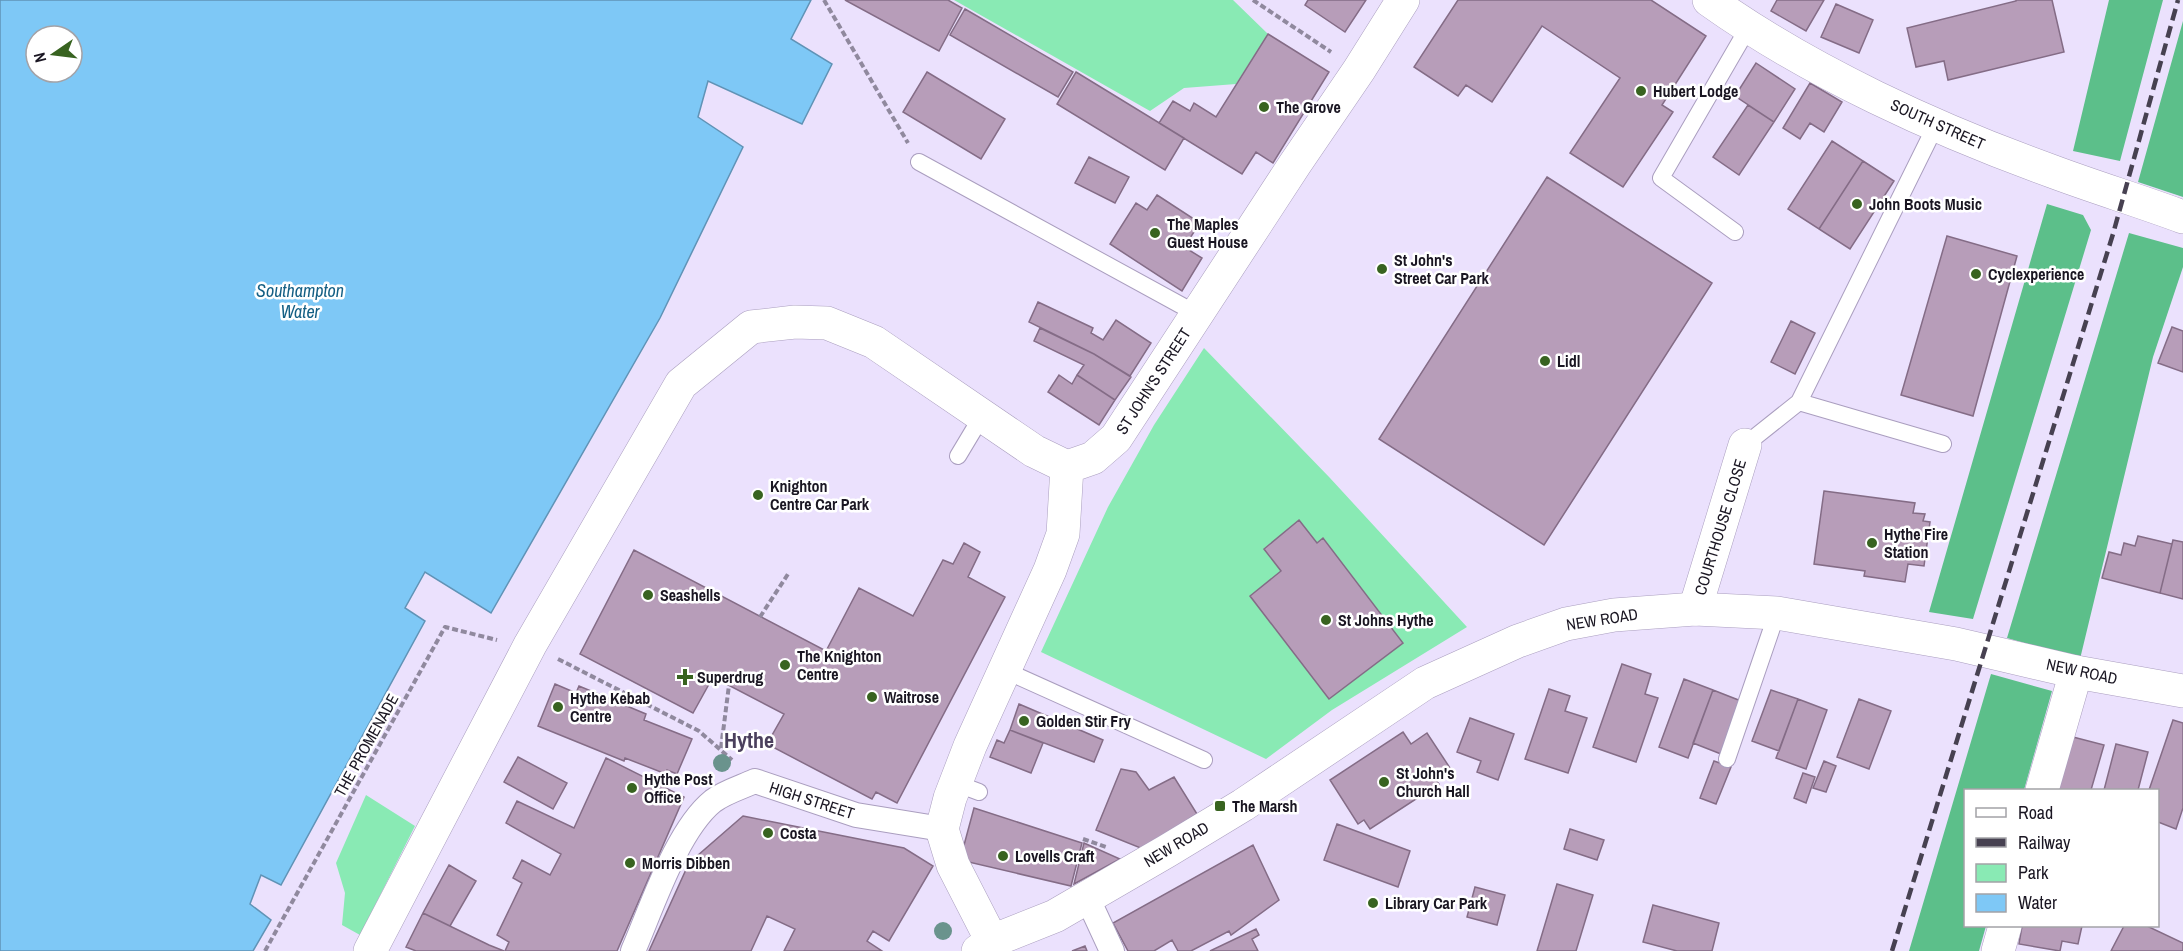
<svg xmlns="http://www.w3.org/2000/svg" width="2183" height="951" font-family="'Archivo Narrow',sans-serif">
	<rect width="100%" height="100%" fill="#ebe1fd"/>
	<path fill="#89eab4" d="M954,0H1233L1268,34L1236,84L1184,88L1150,111Z
		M1204,348L1330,478L1467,627L1332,710L1266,759L1041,652L1108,507L1154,425Z
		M366,795L415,826L360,935L342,925L345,893L336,863Z"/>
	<path fill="#5cbf8a" d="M2109,0H2163L2120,161L2073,151Z
		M2183,21V197L2138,182Z
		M2047,204L2083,215L2091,230L1973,619L1929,612Z
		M2129,233L2183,248V267L2153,357L2080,659L2007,638Z
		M1991,674L2052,691L2024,790H1966V926H1986L1979,951H1909Z"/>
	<path fill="#7ec8f6" stroke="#6093b6" stroke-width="1.5" fill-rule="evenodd" d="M0,0H811L791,39L832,64L802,124L708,81L698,117L743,147L660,318L491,613L425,572L405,608L425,621L281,885L261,875L250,904L271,920L253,951H0ZM36,36H72V72H36Z"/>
	<path fill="#b79db9" stroke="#846c86" stroke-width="1.5" d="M845,0H948L962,8L939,51Z
		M1308,0H1366L1345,32L1305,5Z
		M1458,0H1651L1706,36L1662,105L1673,112L1623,187L1570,153L1620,78L1542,26L1492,102L1466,85L1458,96L1414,67Z
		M1777,0H1824L1806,31L1771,11Z
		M2016,0H2052L2064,52L1948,80L1944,61L1916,67L1907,28L2016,1Z
		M1836,4L1873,20L1859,53L1821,37Z
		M965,9L1073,72L1058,97L950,35Z
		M1268,34L1329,72L1273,163L1256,152L1242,174L1159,123L1173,101L1190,111L1194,103L1216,117Z
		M1756,63L1795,89L1774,122L1735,96Z
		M927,72L1005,119L981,159L903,112Z
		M1076,72L1184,138L1165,170L1057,104Z
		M1810,83L1842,102L1824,132L1810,123L1800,139L1783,128Z
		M1748,105L1774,122L1739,175L1713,157Z
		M1832,141L1863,161L1819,229L1788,209Z
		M1089,157L1129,177L1115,203L1075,183Z
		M1863,161L1894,181L1850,249L1819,229Z
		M1547,177L1712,283L1544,545L1379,439Z
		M1157,195L1200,223L1184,247L1202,258L1182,291L1110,244L1136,203L1147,210Z
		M1947,236L2017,256L1973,416L1901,395Z
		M1038,302L1093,328L1091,333L1103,340L1116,320L1151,343L1130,376L1094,354L1029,322Z
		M1791,321L1815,333L1795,374L1771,362Z
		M2172,327L2183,331V372L2158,363Z
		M1040,328L1094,354L1131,377L1115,400L1077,375L1084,365L1034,341Z
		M1059,375L1072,384L1077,375L1115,400L1099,425L1048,392Z
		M1824,491L1915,503L1913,513L1925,514L1923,521L1930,522L1924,566L1908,564L1905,582L1864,576L1865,571L1814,564Z
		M1299,520L1317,543L1323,538L1403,643L1329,699L1250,596L1281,571L1264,549Z
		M2138,536L2172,544L2160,593L2102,578L2109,552L2121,555L2124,543L2135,546Z
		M2173,540L2183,542V599L2160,593Z
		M964,543L980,552L968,577L1005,597L897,803L876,792L872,799L767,744L784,714L713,677L693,713L580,654L634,550L826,651L859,588L913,616L943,560L953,564Z
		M1622,664L1651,674L1645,694L1658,698L1636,762L1593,747Z
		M1684,679L1713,690L1688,758L1659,747Z
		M555,684L576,693L579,686L646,714L644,720L692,739L677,774L667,770L666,774L625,758L624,761L538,726Z
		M1549,689L1570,696L1565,711L1587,718L1568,773L1525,759Z
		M1713,690L1741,701L1721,754L1693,743Z
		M1771,690L1798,699L1779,751L1752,741Z
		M1798,699L1827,710L1806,769L1776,758Z
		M1859,699L1891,711L1869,769L1837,757Z
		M1019,704L1103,740L1094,762L1010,730Z
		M1470,718L1514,734L1498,780L1477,772L1481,761L1457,752Z
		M2173,720L2183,723V808L2176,829L2158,822V790H2149Z
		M1010,730L1043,743L1031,773L990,757L997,740L1004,743Z
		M1403,732L1411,744L1427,733L1450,768L1434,778L1439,784L1370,829L1364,820L1358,824L1330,780Z
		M2073,737L2104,745L2091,790H2051Z
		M2116,744L2148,752L2138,790H2104Z
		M518,757L567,783L553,809L504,782Z
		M606,758L684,797L617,951H505L509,942L497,935L522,883L513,878L522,860L550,875L561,854L506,823L517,801L574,828Z
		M1714,761L1731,767L1716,804L1700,798Z
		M1824,761L1836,766L1826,792L1813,788Z
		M1121,769L1136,772L1149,790L1174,777L1197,814L1143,849L1096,830Z
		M1803,773L1815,777L1806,803L1794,798Z
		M974,808L1082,843L1071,886L960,860Z
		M743,816L904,848L933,866L889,941L873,931L867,941L882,951H784L795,929L767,916L751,951H649L689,863Z
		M1337,824L1410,851L1398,887L1324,860Z
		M1570,829L1604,840L1597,860L1564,849Z
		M1084,843L1120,859L1074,884Z
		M1253,845L1279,900L1231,935L1229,931L1191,951H1178L1172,940L1154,951H1128L1113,923Z
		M449,865L476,881L450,926L423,913Z
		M1557,884L1593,895L1576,951H1537Z
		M1475,887L1505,895L1497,925L1467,917Z
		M1653,905L1719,923L1712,951H1677L1643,942Z
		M423,913L489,945L504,951H416L406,947Z
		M2022,926H2082L2078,944L2062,941L2060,951L2019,944Z
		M2124,926H2147L2183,943V951H2111Z
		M1256,929L1259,935L1252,939L1258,951H1210Z
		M1085,946L1087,951H1072Z"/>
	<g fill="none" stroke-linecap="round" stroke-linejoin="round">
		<g stroke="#aa9ebf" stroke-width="18">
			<path id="service" d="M919,162L1197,314
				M1735,232L1661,178L1748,28
				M1799,402L1943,444
				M1745,445L1799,402L1936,125
				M958,456L982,416
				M1004,670L1204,760
				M1727,759L1777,613
				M955,783L979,792"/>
		</g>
		<g stroke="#aa9ebf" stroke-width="26">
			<path id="pedestrian" d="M1087,897L1112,951
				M633,951C652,907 677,830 713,801C725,792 742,787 755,781L856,815L942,829"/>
		</g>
		<g stroke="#aa9ebf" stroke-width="34">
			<path id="minor" d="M1695,609L1745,445
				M2042,790L2076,672
				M370,951L530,645L681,384L751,327L795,322L827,323L874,342L1034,451L1067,467
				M1998,951L2005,926"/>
		</g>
		<g stroke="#aa9ebf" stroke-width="34">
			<path id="tertiary" d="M1709,0C1810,72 1937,130 2054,172C2097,188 2140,201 2183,217
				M992,941L953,865L942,829L950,798L970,746L1050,570L1063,534L1067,467L1093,458L1116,438L1295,164L1359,70L1403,0
				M978,951L992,941L1055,916L1167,851L1243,805L1425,683L1518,641L1566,624L1614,615L1695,609L1777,613L1956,644L2076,672L2183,691"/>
		</g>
		<path stroke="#90899e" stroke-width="4" stroke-dasharray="6 3" stroke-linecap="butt" d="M824,0L908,143
			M1253,0L1331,52
			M760,617L788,574
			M558,659L699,731L732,760
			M721,748L729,685
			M1083,839L1106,847
			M265,951L445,627L497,640"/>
		<use href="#service" stroke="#fff" stroke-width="16"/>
		<use href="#pedestrian" stroke="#fff" stroke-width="24"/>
		<use href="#minor" stroke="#fff" stroke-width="33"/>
		<use href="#tertiary" stroke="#fff" stroke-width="33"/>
		<path stroke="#474151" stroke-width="4.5" stroke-dasharray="12 6" stroke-linecap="butt" d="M1892,951L2113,234L2178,0"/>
	</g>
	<g fill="#6a938d">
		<circle cx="722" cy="763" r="9"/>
		<circle cx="943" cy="931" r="9"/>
	</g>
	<g fill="#386320" stroke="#fff" stroke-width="2">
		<circle cx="1641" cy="91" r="6"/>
		<circle cx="1264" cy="107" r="6"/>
		<circle cx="1857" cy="204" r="6"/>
		<circle cx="1155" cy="233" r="6"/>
		<circle cx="1382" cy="269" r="6"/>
		<circle cx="1976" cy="274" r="6"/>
		<circle cx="1545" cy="361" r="6"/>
		<circle cx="758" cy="495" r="6"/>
		<circle cx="1872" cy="543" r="6"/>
		<circle cx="648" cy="595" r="6"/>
		<circle cx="1326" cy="620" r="6"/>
		<circle cx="785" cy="665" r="6"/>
		<path d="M682 668h6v6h6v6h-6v6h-6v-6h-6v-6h6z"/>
		<circle cx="872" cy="697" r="6"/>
		<circle cx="558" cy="707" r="6"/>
		<circle cx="1024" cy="721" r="6"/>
		<circle cx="1384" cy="782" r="6"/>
		<circle cx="632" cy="788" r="6"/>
		<rect x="1214" y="800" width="12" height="12" rx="3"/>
		<circle cx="768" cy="833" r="6"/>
		<circle cx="1003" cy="856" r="6"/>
		<circle cx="630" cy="863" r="6"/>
		<circle cx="1373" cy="903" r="6"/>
	</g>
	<g text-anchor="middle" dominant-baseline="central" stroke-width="5" stroke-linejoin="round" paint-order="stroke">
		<g font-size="16" font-weight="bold" fill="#1a1622" stroke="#fff" text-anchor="start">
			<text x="1653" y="91">Hubert Lodge</text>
			<text x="1276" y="107">The Grove</text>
			<text x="1869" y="204">John Boots Music</text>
			<text x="1167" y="224">The Maples<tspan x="1167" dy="18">Guest House</tspan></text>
			<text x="1394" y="260">St John's<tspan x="1394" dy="18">Street Car Park</tspan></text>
			<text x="1988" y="274">Cyclexperience</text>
			<text x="1557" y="361">Lidl</text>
			<text x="770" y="486">Knighton<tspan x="770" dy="18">Centre Car Park</tspan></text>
			<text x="1884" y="534">Hythe Fire<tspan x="1884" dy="18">Station</tspan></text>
			<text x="660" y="595">Seashells</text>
			<text x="1338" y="620">St Johns Hythe</text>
			<text x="797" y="656">The Knighton<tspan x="797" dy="18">Centre</tspan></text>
			<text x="697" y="677">Superdrug</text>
			<text x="884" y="697">Waitrose</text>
			<text x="570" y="698">Hythe Kebab<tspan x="570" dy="18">Centre</tspan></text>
			<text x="1036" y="721">Golden Stir Fry</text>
			<text x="1396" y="773">St John's<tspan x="1396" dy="18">Church Hall</tspan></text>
			<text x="644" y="779">Hythe Post<tspan x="644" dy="18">Office</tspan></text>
			<text x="1232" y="806">The Marsh</text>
			<text x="780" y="833">Costa</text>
			<text x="1015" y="856">Lovells Craft</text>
			<text x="642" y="863">Morris Dibben</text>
			<text x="1385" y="903">Library Car Park</text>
		</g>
		<g font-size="16" fill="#1a1622" stroke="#fff">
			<text transform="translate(1938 124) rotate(24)">SOUTH STREET</text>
			<text transform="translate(1153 381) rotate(-57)">ST JOHN'S STREET</text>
			<text transform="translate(1720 527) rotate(-73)">COURTHOUSE CLOSE</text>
			<text transform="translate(1602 619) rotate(-9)">NEW ROAD</text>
			<text transform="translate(2082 671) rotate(12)">NEW ROAD</text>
			<text transform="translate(366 745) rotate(-61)">THE PROMENADE</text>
			<text transform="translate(812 800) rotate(18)">HIGH STREET</text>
			<text transform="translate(1176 844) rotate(-31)">NEW ROAD</text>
		</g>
		<g font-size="18" font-style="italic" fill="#145f84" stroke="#fff">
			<text x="300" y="290">Southampton<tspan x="300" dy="21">Water</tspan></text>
		</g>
		<g font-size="22" font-weight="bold" fill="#4b405d" stroke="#fff">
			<text x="749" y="740">Hythe</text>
		</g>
	</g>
	<rect x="1964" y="789" width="195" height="138" fill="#ffffff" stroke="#a3a2a7" stroke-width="1.5"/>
	<rect x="1976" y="808" width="30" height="9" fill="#ffffff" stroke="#a3a2a7" stroke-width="1.5"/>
	<text x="2018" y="819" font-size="18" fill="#1a1622">Road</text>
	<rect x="1976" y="838" width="30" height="9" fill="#474151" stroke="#a3a2a7" stroke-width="1.5"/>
	<text x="2018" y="849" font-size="18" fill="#1a1622">Railway</text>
	<rect x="1976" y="864" width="30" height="18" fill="#89eab4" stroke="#a3a2a7" stroke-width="1.5"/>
	<text x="2018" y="879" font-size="18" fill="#1a1622">Park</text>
	<rect x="1976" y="894" width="30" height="18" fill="#7ec8f6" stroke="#a3a2a7" stroke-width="1.5"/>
	<text x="2018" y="909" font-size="18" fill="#1a1622">Water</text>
	<g transform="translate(54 54) rotate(256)"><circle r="28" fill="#ffffff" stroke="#a3a2a7" stroke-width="1.5"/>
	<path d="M0-4.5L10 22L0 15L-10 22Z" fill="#386320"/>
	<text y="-9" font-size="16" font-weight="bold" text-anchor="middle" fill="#1a1622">N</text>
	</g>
</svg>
